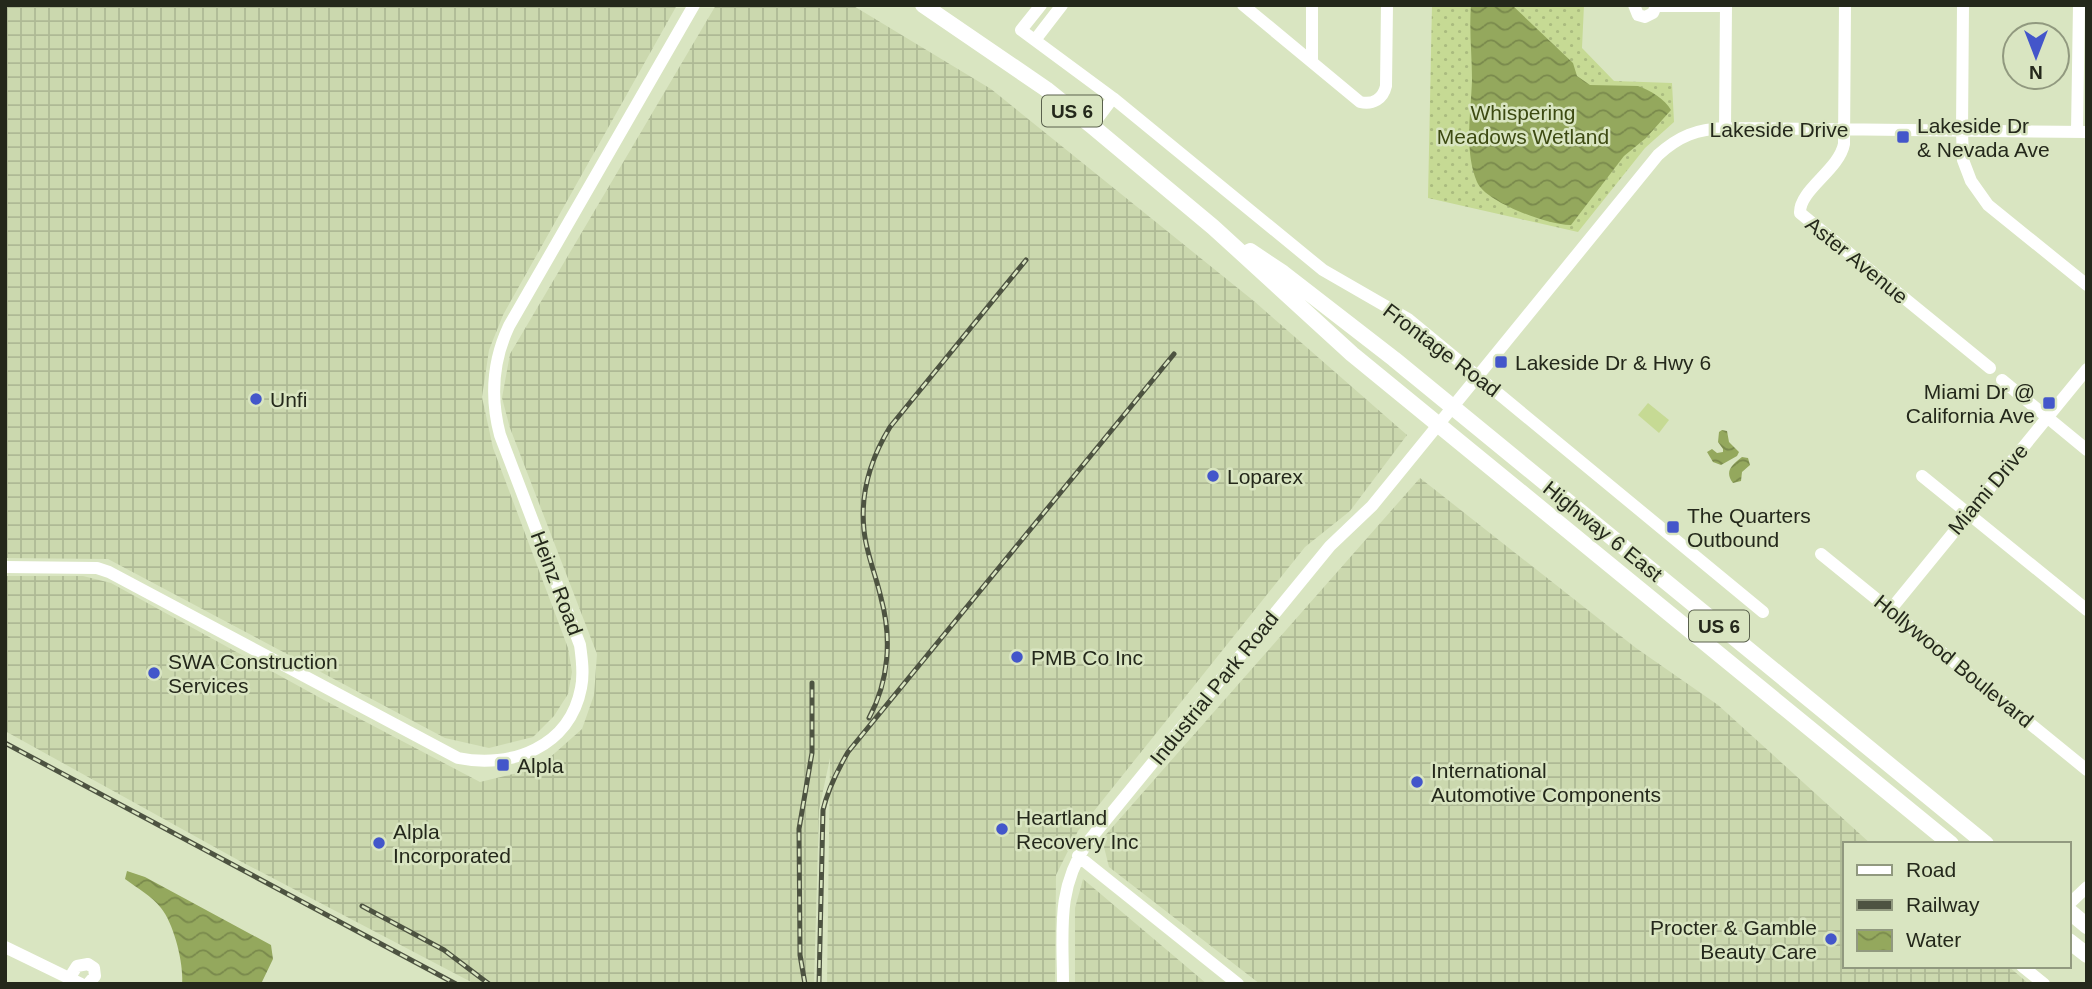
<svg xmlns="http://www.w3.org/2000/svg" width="2092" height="989" font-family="Arial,sans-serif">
	<defs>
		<pattern id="industrial-grid" width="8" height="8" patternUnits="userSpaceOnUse" patternTransform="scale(1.75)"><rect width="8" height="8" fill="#cbd8ae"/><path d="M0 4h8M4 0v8" fill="none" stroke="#aeb995"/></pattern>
		<pattern id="grass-dots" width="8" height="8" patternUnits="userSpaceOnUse" patternTransform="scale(1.75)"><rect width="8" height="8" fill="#c6da94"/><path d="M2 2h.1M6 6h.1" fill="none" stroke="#aabb7f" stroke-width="1.8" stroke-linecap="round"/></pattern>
		<pattern id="water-waves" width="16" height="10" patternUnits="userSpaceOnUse" patternTransform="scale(1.75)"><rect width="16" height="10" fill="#94a85d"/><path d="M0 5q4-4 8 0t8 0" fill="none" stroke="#79894c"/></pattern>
	</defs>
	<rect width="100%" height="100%" fill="#d9e5c1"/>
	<path fill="url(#industrial-grid)" d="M5,5H677L503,315L489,350L482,397L493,448L568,648L572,672L568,694L554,716L533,737L489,748L445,738L108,559L5,558Z
		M716,5H852L991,89L1255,302L1407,435L1350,511L1305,547L1078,831L1056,875L1055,984H827L830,758L819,810L814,984H475L238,860L5,731V576H83L111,583L324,700L480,782L538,768L582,729L594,695L597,654L510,428L502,398L510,354Z
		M1420,478L1636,648L1718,705L1871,844H1845V966H2008L2029,984H1260L1109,867L1102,839Z
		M1083,879L1207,984H1075V908Z"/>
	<path fill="url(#grass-dots)" d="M1432,5H1584L1582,48L1614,81L1672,83L1674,122L1645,148L1578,232L1428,198Z"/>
	<path fill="#c6da94" d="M1648,403L1669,420L1659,433L1638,415Z"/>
	<path fill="url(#water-waves)" d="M1471,5H1512L1573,63L1577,76L1590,85L1638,86C1650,90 1665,99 1671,110L1646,138L1624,156L1571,225C1550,226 1485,202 1477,182C1464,152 1471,112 1472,80C1472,55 1469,30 1471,5Z
		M1722,430L1727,431L1729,442L1739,452L1737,456L1721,465L1713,462L1707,452L1712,449L1717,453L1723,452V449L1718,442L1719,432Z
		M1742,457L1748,458L1750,465L1742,472L1741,481L1733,483C1724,471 1732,465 1742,457Z
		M127,871L145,877L271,945L273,959L261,984H182C184,964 174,924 161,908C152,896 137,888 125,879Z"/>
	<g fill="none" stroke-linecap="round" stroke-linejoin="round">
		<path stroke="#fff" stroke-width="12" d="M1041,5L1021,30L1113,98L1323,270L1408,319L1763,612
			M1243,5L1360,102C1373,105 1383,99 1386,86L1387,5
			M1634,5L1638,15L1645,17L1653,13L1656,6
			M1845,5L1844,144C1839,170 1799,190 1800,213L1990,368
			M1963,5L1962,131L1963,160L1971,181L1988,205L2087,285
			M1656,6H1726
			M1035,40L1062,5
			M1312,62V5
			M1092,126L1113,98
			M1725,128L1726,5
			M2077,131L2079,5
			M2002,380L2087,450
			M1922,476L2087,610
			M1821,554L2087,770
			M5,567L97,568L109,572L458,758C511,769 570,747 581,688C584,674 582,659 580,645L500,435C490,397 492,362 509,326L694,5
			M1891,609L2087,369
			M1078,856L1238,984
			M2069,904L2087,887
			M5,947L81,984
			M2022,966L2044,984
			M70,977L77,966L88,964L94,968L95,976L88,984
			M1063,984C1063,931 1056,890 1087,843L1330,546L1372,506L1658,155C1679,136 1697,129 1725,128L2087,132"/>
		<path stroke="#fff" stroke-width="16" d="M923,5L1046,89L1092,126L1213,227L1352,354L1951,844
			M1250,251L1283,273L1394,359L1986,844
			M2069,911L2087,926
			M2069,941L2087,955"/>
		<g stroke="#4d5341" stroke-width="5">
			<path id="rail" d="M869,718C889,681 892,638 881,598C876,575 866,553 864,530C860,493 871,458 890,427L1026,260
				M5,743L456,984
				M362,906L444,950L489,984
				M805,984L800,955L799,829L812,753V683
				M819,984L823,810C828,789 837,771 848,752L1174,354"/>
		</g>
		<use href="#rail" stroke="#d9e5c1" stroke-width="2.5" stroke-dasharray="8" stroke-linecap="butt"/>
	</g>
	<g fill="#4356ca" stroke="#d9e5c1" stroke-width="2.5">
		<rect x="1896" y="130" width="14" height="14" rx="3.5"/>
		<rect x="1494" y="355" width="14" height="14" rx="3.5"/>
		<circle cx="256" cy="399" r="7"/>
		<rect x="2042" y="396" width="14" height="14" rx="3.5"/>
		<circle cx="1213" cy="476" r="7"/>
		<rect x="1666" y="520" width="14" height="14" rx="3.5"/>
		<circle cx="1017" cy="657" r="7"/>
		<circle cx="154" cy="673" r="7"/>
		<rect x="496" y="758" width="14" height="14" rx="3.5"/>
		<circle cx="1417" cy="782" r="7"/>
		<circle cx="1002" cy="829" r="7"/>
		<circle cx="379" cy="843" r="7"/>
		<circle cx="1831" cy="939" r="7"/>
	</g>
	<g text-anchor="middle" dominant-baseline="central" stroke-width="5" stroke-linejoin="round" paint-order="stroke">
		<g fill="#d9e5c1" stroke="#5a614d" stroke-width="2">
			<rect x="1042" y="95.5" width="60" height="31" rx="5"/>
			<rect x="1689" y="610.5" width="60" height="31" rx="5"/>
		</g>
		<g font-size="19" font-weight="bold" fill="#24281b">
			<text x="1072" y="111">US 6</text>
			<text x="1719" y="626">US 6</text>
		</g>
		<g font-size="21" fill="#3d4a12" stroke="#d9e5c1">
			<text x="1523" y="112">Whispering<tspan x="1523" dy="24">Meadows Wetland</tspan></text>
		</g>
		<g font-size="21" fill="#24281b" stroke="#d9e5c1" text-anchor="start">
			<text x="1917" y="125">Lakeside Dr<tspan x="1917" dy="24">&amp; Nevada Ave</tspan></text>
			<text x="1515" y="362">Lakeside Dr &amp; Hwy 6</text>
			<text x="2035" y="391" text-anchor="end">Miami Dr @<tspan x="2035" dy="24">California Ave</tspan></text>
			<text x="270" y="399">Unfi</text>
			<text x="1227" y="476">Loparex</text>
			<text x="1687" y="515">The Quarters<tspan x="1687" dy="24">Outbound</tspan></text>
			<text x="1031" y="657">PMB Co Inc</text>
			<text x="168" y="661">SWA Construction<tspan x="168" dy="24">Services</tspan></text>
			<text x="517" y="765">Alpla</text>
			<text x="1431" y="770">International<tspan x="1431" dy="24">Automotive Components</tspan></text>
			<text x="1016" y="817">Heartland<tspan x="1016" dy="24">Recovery Inc</tspan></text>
			<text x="393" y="831">Alpla<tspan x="393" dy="24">Incorporated</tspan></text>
			<text x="1817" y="927" text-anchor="end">Procter &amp; Gamble<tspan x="1817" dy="24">Beauty Care</tspan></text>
		</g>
		<g font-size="21" fill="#24281b" stroke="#d9e5c1">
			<text x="1779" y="129">Lakeside Drive</text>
			<text transform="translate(1857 260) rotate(39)">Aster Avenue</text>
			<text transform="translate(1442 350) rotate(37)">Frontage Road</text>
			<text transform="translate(1988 489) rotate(-50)">Miami Drive</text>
			<text transform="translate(1603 531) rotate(39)">Highway 6 East</text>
			<text transform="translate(557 583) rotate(69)">Heinz Road</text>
			<text transform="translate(1954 661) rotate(39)">Hollywood Boulevard</text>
			<text transform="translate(1214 688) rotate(-51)">Industrial Park Road</text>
		</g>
	</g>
	<rect width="2092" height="989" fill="none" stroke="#24281b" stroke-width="14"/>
	<rect x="1843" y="842" width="228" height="126" fill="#d9e5c1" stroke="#91997f" stroke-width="2"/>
	<rect x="1857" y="865" width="35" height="10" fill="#ffffff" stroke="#91997f" stroke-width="2"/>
	<text x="1906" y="877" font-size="21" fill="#24281b">Road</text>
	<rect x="1857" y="900" width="35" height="10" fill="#4d5341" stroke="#91997f" stroke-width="2"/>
	<text x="1906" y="912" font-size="21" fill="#24281b">Railway</text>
	<rect x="1857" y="930" width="35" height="21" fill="url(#water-waves)" stroke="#91997f" stroke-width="2"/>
	<text x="1906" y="947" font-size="21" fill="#24281b">Water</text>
	<g transform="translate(2036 56) rotate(180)"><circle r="33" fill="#d9e5c1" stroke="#91997f" stroke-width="2"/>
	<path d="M0-5L12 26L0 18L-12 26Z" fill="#4356ca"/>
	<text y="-10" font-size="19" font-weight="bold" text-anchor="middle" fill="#24281b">N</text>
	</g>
</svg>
